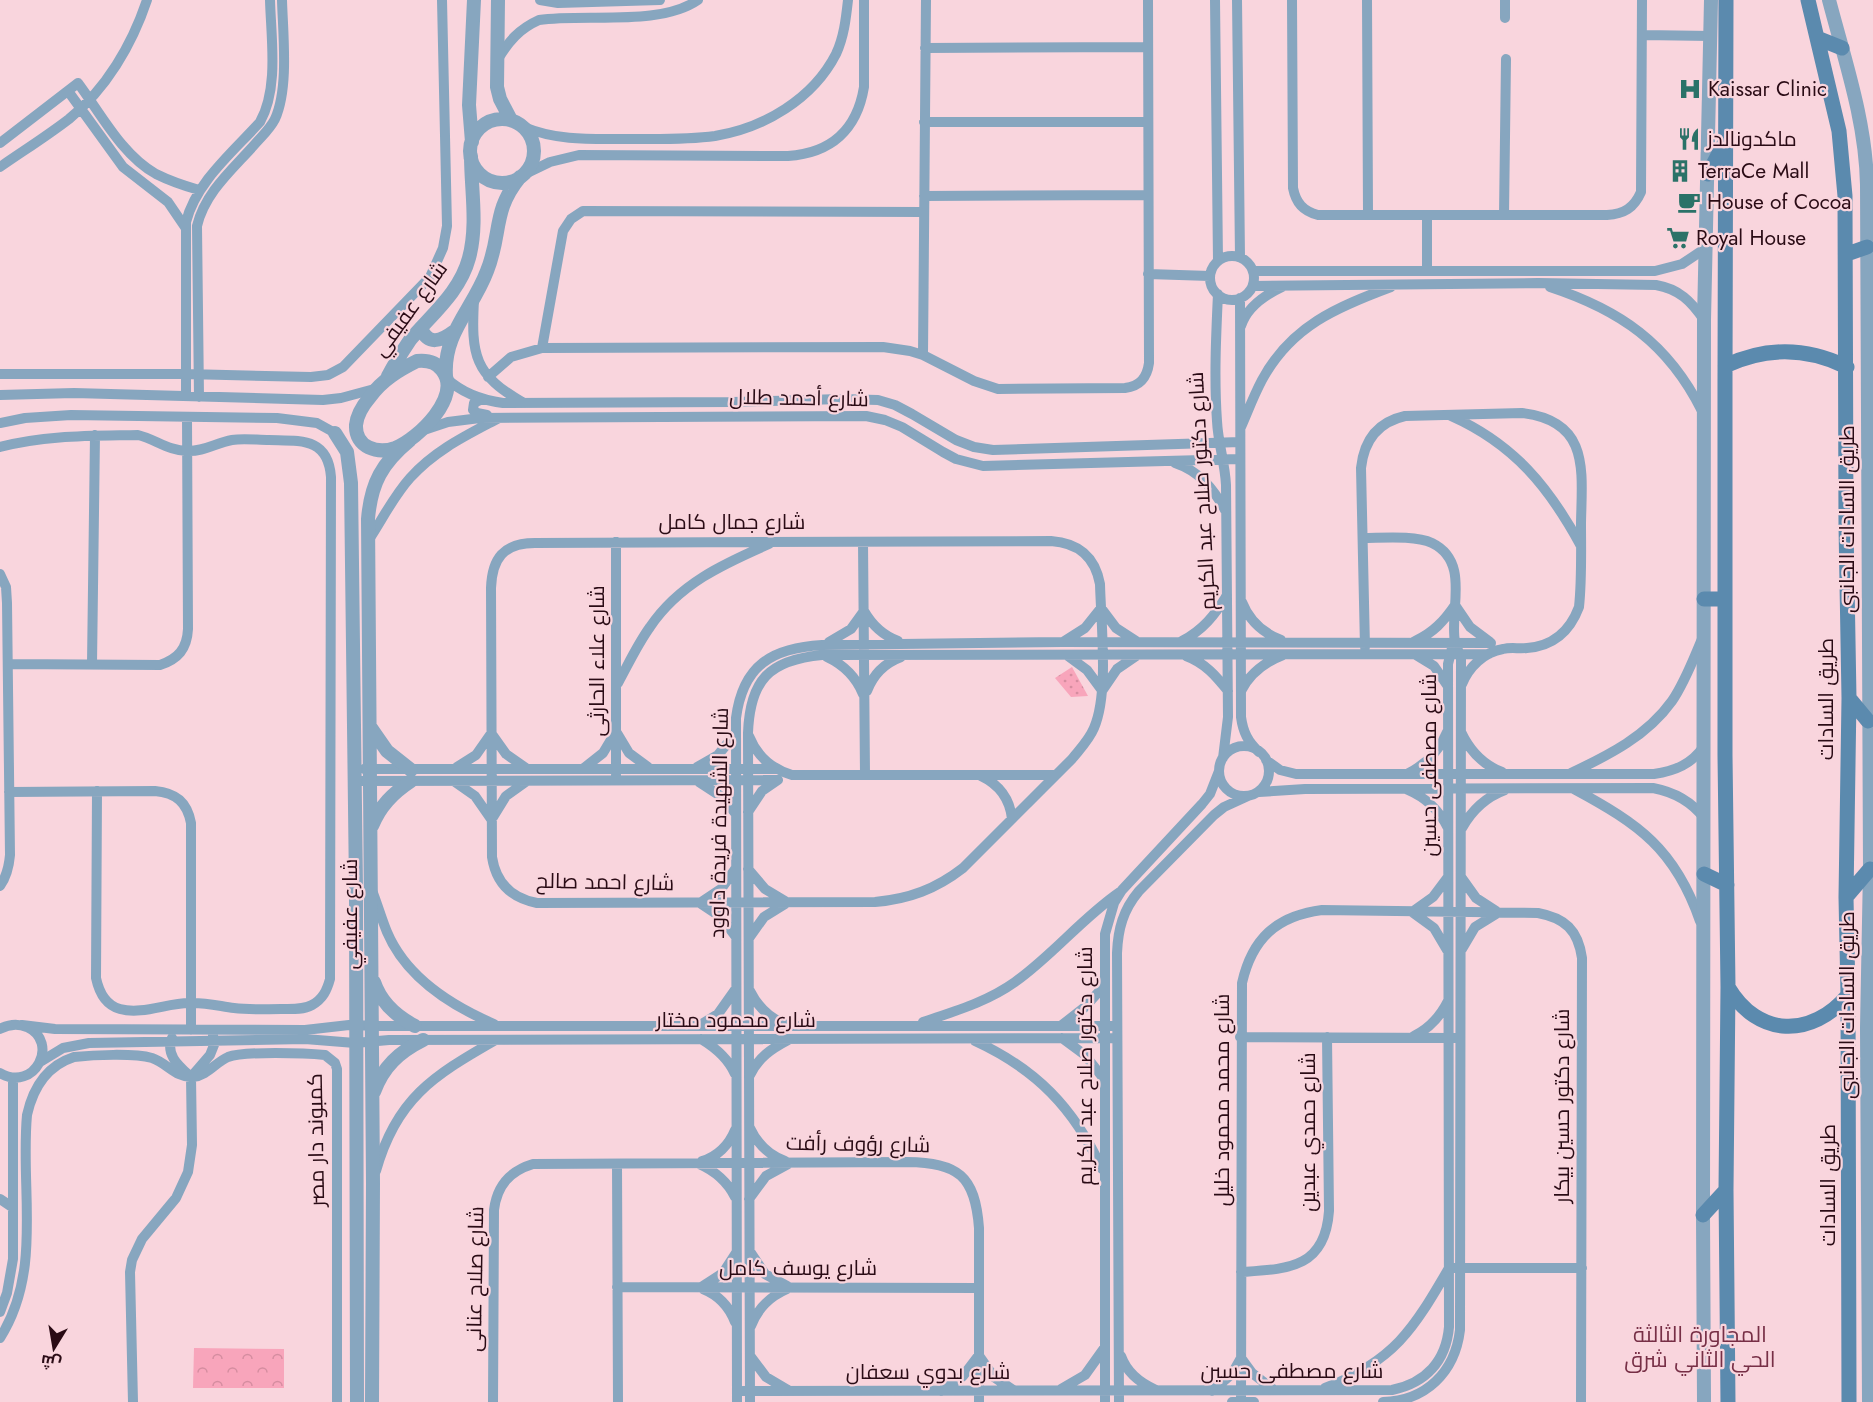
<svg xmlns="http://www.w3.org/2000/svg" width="1873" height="1402" font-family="Jost,Cairo,sans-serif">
	<defs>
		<pattern id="grass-dots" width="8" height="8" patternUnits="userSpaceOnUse" patternTransform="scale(1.5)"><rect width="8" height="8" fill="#f8a5bb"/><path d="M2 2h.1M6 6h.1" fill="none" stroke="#d58da0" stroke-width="1.8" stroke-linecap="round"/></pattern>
		<pattern id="forest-crowns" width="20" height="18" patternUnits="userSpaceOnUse" patternTransform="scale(1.5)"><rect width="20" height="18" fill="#f8a5bb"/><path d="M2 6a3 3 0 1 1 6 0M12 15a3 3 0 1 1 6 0" fill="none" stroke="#d58da0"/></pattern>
	</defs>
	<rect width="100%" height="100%" fill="#f9d5dd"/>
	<path fill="url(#grass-dots)" d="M1072,667L1088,696L1071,697L1055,678Z"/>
	<path fill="url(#forest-crowns)" d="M194,1348L284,1349V1388H193Z"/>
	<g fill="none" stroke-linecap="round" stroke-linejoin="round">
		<path stroke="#87a6bf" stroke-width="10" d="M540,0L558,3L660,0
			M1215,0L1218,261
			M1237,0L1240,257
			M1292,0L1293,188C1296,203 1303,211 1318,215H1607C1624,214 1634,208 1641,192L1642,0
			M1367,0L1368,215
			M1505,0V18
			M1642,35L1711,36
			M925,48L1148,47
			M498,59C509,41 519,29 539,20C586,13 659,27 698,0
			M68,91L123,167L168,202L185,227
			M924,122H1148
			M524,127C557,141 592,139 628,139C657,139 686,140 715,136C764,128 813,99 836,54C844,37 846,18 848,0
			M0,143L78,83C101,114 122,155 156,174C170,181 185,186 199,190
			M0,167C23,151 47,136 69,119C106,89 132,45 147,0
			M523,175L550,162L579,155L788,156C831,153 857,130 864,87V0
			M924,196L1148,195
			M1427,215V271
			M1504,215L1506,59
			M1210 278a22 22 0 1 1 44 0a22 22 0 1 1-44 0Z
			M1253,271H1655L1682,264L1706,248
			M1148,274L1210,276
			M1253,286L1538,283L1656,285C1679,289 1691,301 1704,320
			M1550,287C1620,310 1668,343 1702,411
			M1218,294C1216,336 1214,379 1217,421C1218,443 1225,463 1226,485L1228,717L1223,758
			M1240,298L1241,717C1243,732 1248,742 1259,752
			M474,300C471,355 474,375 524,403
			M1241,326C1247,307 1265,295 1282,287
			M542,348L563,231L571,219L583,211L924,212
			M923,355L926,0
			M0,374H186L311,377L328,375L343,367L430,277L443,248L447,226L442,0
			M488,377L511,357L542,348L883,347L910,351L923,355L974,381L998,389L1125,388C1140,386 1147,378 1149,363L1148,0
			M446,378C462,393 481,400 503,403L733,402L841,399L878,400L895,405L912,414L956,440L974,447L993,450L1240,442
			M0,395L74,393L323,400L341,398L378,388
			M186,396V222C196,182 233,152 260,122C279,88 271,38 270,0
			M199,397L197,226C205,192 233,169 255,144C262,136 270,129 275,119C289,88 283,35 282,0
			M482,399L474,403L473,410L477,413L487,415
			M1451,416C1514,444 1549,487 1581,546
			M0,423L25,418L71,415L277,418L317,423L335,433
			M1241,427C1248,411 1254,395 1262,380C1291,326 1337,307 1391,287
			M424,430L448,422L480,418L866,416L885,420L902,427L943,452L956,459L983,466L1240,459
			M0,447C46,435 91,436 138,435C155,439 169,451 187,451C203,452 216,443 232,440C243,438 257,440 269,440C300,441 328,437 331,477L330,979C327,990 323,999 312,1005C303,1010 291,1009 281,1009C265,1009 250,1010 234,1008C219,1006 204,1002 189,1003C167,1003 142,1015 120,1009C105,1005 99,992 96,978L97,791
			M1175,463C1199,471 1213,488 1225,510
			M1363,538C1382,538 1415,535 1432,543C1471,562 1449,610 1455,642C1456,647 1460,653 1461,659L1460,1330C1455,1372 1426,1401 1383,1402
			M368,541C382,520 393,497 410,478C435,450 467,435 499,418
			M1051,541C1079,543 1095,557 1100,584C1101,624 1109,694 1094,728C1089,740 1080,749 1072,759L963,868C936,889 909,899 875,902L537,903C511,898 496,883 492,857L491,588C492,559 503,543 535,543Z
			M863,542L865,775
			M0,574L6,587L7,603L10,855C9,867 7,876 0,886
			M1242,602C1249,620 1263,633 1281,640
			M864,611C872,625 882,635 898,641
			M1182,641C1203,630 1215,615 1227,595
			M1415,641C1433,633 1444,621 1455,605L1470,627L1490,642
			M829,642L851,629L864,611
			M1063,642L1085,628L1101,608L1116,628L1136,641
			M1365,647L1361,468C1364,440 1378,422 1405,416L1522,413C1590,421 1582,470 1581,523C1581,551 1582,579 1579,607C1570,631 1554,646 1527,648C1519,649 1511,647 1503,649C1484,652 1469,667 1462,684
			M1416,655L1434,666L1447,685
			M1068,656L1087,670L1101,689
			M1186,656C1205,663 1216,676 1228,691
			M827,657C844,665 856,677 863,694
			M8,664L160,665C178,659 187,649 188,629L187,417
			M92,664L95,435
			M618,683C628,665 637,645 650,627C679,584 723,564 769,544
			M867,691C873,675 885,663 901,657
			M1102,691L1117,669L1136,656
			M1241,691C1250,673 1265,662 1283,655
			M1461,732C1470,751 1483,765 1502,772
			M491,733L506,754L526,768
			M617,733L629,753L648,767
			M749,736C757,756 772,769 792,775H1056
			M1219 771a25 25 0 1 1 50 0a25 25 0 1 1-50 0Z
			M1266,760L1280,770L1296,774H1654C1675,771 1692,764 1704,746
			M457,767L476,755L490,735
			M697,767L718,755L736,733
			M584,768L603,753L615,733
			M364,769H778
			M1571,773C1609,755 1647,736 1672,701C1685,682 1693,660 1702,639
			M616,774V542
			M1407,774C1425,765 1439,752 1447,732
			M981,776C1000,785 1010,799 1012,819
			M354,781L777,780
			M455,782L475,796L491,819
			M699,782L722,797L736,814
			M1574,789C1639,824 1675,849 1700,921
			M1408,790C1427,798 1439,810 1448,828
			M9,792L155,791C176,793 187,802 191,823V1030
			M1259,792L1305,789L1653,788C1674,792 1691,801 1704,818
			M748,812L762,791L778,780
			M493,817L506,796L527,781
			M1462,828C1472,810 1486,797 1505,790
			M748,869L765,889L785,901
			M1461,877L1476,898L1496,911
			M373,893C378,906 382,920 387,932C406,977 452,1006 494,1024
			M700,903L721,917L736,937
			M700,903L721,889L736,868
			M749,938L764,917L785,904
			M1462,949L1475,927L1496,914
			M1447,950L1434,928L1412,912L1433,897L1448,877
			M750,991C758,1007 769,1018 785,1024
			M923,1022C955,1011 987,1002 1015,982C1053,955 1082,918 1120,892
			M22,1025L55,1029L305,1030L349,1025L380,1026H1117
			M700,1025L718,1014L735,990
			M1062,1025L1085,1007L1104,986
			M0,1029C9,1024 17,1023 27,1027C60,1042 35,1093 0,1073
			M1414,1036C1430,1028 1440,1017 1448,1001
			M1240,1037L1456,1038
			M172,1038C165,1055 179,1066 191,1077
			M1062,1038L1085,1055L1104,1079
			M701,1039C716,1048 728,1058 735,1074
			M975,1041C1036,1069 1074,1108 1102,1169
			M40,1062L63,1048L89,1043L305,1039L355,1043L389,1040L1117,1038
			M750,1075C759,1057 771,1049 788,1040
			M750,1128C757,1143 768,1155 785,1161
			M702,1161C717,1157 729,1145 735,1130
			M617,1164L618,1402
			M699,1164C715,1171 727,1181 735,1197
			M376,1171C396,1099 433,1076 494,1041
			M0,1199L12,1207
			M749,1199L766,1176L788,1164
			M751,1253L765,1274L787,1286
			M1241,1272C1287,1269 1325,1269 1329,1211L1327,1037
			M703,1286L723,1273L736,1253
			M617,1287L979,1288
			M703,1289C718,1295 729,1306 735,1322
			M0,1312L7,1293L13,1259V1078
			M751,1326C758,1308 769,1297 787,1289
			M0,1338C43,1270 20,1190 27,1115C33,1088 46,1066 74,1057C93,1055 134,1053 152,1058C167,1063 176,1078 193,1077C207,1076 216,1062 228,1057C244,1051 306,1053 325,1055L335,1063L337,1069V1402
			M1121,1356C1127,1373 1140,1383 1156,1390
			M751,1357L766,1377L788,1390
			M980,1357L994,1377L1013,1390
			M1325,1388C1394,1361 1413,1330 1449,1268H1582
			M1061,1389L1085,1375L1105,1347
			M743,1391L1392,1390C1426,1383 1446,1361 1449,1327L1448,664L1452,648
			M941,1391L963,1376L979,1355
			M1212,1391L1232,1374L1241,1358L1252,1373L1274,1390
			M133,1402L130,1272L132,1260L142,1239L176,1198L188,1172L192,1145L191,1077L210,1055L214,1045L213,1035
			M493,1402L494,1210C497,1185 510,1171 533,1164L907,1162C958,1163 975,1175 979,1228V1402
			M737,1402L736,718C743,665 772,648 822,645L1063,642L1491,643
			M750,1402L748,733C750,680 769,660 822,655L1489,654
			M1105,1402V934L1114,903L1122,890L1202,804L1210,794L1219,771
			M1119,1402L1117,953C1118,929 1123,910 1139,891L1214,815L1224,807L1248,796
			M1232,1402H1254
			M1241,1402L1242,983C1252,939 1276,916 1322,910L1538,913C1565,918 1578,930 1582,958L1581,1402"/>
		<path stroke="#87a6bf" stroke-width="14" d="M498,0L497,87L500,99L511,120
			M1829,0C1845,61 1866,122 1867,185L1870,869L1867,1028L1869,1402
			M470 151a32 32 0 1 1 64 0a32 32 0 1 1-64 0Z
			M472,142L469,105L474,0
			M421,328C428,346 441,341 453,332
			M417,361C427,360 436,362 442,370C463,396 418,439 395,448C378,454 355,448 356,425C357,415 364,404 370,397C382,380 399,370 417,361Z
			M388,376C395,363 402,352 410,340C432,314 460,292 469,258C478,225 471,189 471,156
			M446,376C443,333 473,309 487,271C502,234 492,211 520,177
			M335,433L347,452L351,483L356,888L357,1402
			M371,728L387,751L411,770
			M372,826C380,806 393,793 411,781
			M374,982C381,1003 396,1016 415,1026
			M374,1092C383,1067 399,1052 423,1040
			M372,1402L373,1183L368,519C371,483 382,463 410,440
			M1704,1402L1703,1215L1704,320L1711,0"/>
		<path stroke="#5b8aae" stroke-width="15" d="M1726,0L1725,379V755L1728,987L1726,1190L1728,1402
			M1808,0L1839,131L1845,196L1846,525L1849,698L1846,897L1848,995L1849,1402
			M1817,38L1842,48
			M1708,174L1724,144
			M1847,254L1867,247
			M1725,366C1765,347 1806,347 1847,367
			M1704,599H1725
			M1849,698L1868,721
			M1704,874L1727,885
			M1846,897L1870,869
			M1728,987C1758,1038 1812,1038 1848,995
			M1703,1215L1726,1190"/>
	</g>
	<defs>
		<g id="hospital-bare" transform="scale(1.8)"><path d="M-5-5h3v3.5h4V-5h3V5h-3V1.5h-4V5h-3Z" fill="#2b7268" stroke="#f9d5dd" stroke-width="2.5" paint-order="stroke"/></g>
		<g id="restaurant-bare" transform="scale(1.8)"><path d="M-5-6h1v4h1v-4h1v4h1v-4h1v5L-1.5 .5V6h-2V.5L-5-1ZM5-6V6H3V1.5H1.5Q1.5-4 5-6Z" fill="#2b7268" stroke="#f9d5dd" stroke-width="2.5" paint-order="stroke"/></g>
		<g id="building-bare" transform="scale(1.8)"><path d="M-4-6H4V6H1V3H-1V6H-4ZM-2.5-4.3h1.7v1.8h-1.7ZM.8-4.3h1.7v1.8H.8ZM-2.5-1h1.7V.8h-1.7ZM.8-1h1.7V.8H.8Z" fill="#2b7268" stroke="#f9d5dd" stroke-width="2.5" paint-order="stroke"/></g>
		<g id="cafe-bare" transform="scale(1.8)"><path d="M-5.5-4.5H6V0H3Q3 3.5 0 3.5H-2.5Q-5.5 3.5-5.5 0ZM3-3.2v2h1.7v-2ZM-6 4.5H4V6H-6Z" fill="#2b7268" stroke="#f9d5dd" stroke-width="2.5" paint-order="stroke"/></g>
		<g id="supermarket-bare" transform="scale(1.8)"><path d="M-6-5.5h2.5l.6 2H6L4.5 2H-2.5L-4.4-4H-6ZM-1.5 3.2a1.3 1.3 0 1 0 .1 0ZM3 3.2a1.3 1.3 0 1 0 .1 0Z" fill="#2b7268" stroke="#f9d5dd" stroke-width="2.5" paint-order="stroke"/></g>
	</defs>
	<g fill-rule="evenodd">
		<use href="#hospital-bare" x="1690" y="89"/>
		<use href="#restaurant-bare" x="1689" y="139"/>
		<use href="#building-bare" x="1680" y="171"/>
		<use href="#cafe-bare" x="1689" y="202"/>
		<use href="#supermarket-bare" x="1678" y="238"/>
	</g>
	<g text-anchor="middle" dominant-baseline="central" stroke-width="4.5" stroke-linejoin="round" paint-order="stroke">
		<g font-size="21" fill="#2a0b15" stroke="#f9d5dd" text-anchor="start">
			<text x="1708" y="89">Kaissar Clinic</text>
			<text x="1707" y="139">ماكدونالدز</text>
			<text x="1698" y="171">TerraCe Mall</text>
			<text x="1707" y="202">House of Cocoa</text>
			<text x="1696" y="238">Royal House</text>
		</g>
		<g font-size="21" fill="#2a0b15" stroke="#f9d5dd">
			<text transform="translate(410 309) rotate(-54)">شارع عفيفي</text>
			<text transform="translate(799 398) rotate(1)">شارع أحمد طلال</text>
			<text transform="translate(1202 491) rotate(-93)">شارع دكتور صلاح عبد الكريم</text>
			<text transform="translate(1847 519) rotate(-90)">طريق السادات الجانبى</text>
			<text x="732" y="522">شارع جمال كامل</text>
			<text transform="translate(597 661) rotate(-90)">شارع علاء الحارثى</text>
			<text transform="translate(1826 699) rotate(-90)">طريق السادات</text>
			<text transform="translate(1429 765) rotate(-90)">شارع مصطفى حسين</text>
			<text transform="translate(719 823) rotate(-89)">شارع الشهيدة فريدة داوود</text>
			<text transform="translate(605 882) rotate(1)">شارع احمد صالح</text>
			<text transform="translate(350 914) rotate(-90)">شارع عفيفي</text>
			<text transform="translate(1847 1005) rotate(-90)">طريق السادات الجانبى</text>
			<text x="736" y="1020">شارع محمود مختار</text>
			<text transform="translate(1085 1066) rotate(-90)">شارع دكتور صلاح عبد الكريم</text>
			<text transform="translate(1222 1100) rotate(-90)">شارع محمد محمود خليل</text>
			<text transform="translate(1562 1106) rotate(-90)">شارع دكتور حسين بيكار</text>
			<text transform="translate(1308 1132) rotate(-90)">شارع حمدي عبدين</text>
			<text transform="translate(316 1140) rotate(-91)">كمبوند دار مصر</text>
			<text transform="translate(858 1144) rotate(1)">شارع رؤوف رأفت</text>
			<text transform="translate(1828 1185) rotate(-90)">طريق السادات</text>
			<text x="798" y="1268">شارع يوسف كامل</text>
			<text transform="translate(475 1279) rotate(-89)">شارع صلاح عنانى</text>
			<text x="1292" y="1371">شارع مصطفى حسين</text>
			<text x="928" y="1372">شارع بدوي سعفان</text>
		</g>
		<g font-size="22" fill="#772f46" stroke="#f9d5dd">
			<text x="1700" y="1334">المجاورة الثالثة<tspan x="1700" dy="25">الحي الثاني شرق</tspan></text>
		</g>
	</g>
	<g transform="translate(54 1348) rotate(191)" stroke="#f9d5dd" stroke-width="4.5" paint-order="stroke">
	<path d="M0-4.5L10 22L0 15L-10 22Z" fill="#2a0b15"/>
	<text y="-9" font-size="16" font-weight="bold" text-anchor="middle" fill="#2a0b15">ش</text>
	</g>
</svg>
